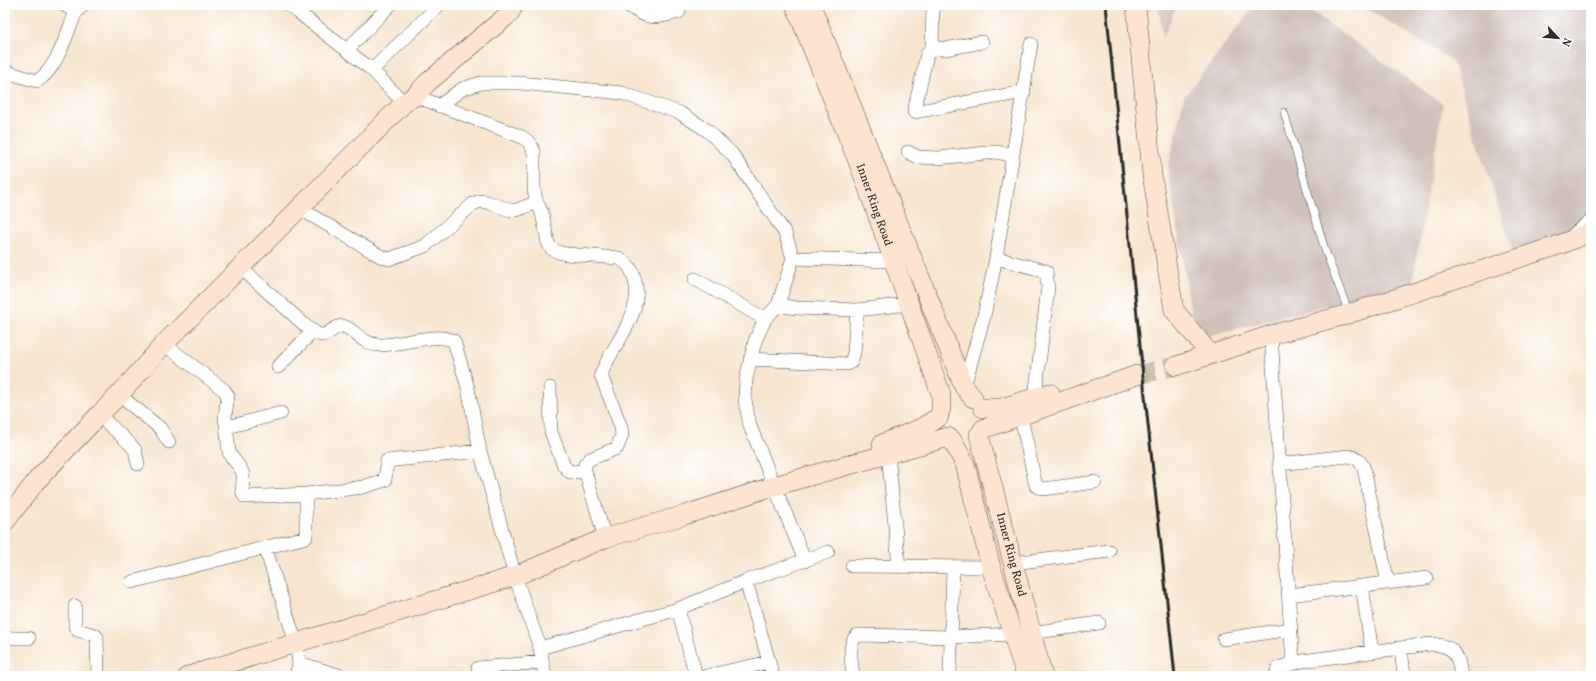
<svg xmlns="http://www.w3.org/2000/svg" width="1596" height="681" font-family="Vollkorn,serif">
	<rect width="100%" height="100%" fill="#fff"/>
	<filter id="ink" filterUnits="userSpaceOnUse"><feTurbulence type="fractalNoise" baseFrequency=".025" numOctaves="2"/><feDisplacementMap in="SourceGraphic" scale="8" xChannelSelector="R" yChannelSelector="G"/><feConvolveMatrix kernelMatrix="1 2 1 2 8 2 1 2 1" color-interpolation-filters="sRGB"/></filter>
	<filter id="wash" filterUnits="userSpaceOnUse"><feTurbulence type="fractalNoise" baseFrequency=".012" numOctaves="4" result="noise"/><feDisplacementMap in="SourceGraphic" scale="16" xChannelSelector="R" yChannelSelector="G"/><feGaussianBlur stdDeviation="0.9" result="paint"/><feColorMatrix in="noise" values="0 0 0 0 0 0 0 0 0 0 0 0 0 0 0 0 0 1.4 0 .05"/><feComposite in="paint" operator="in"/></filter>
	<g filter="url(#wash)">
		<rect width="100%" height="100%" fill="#f7e5cf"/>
		<path fill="#cfc0ba" d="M1158,5H1177L1163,38Z
			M1255,5H1302L1443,104L1412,285L1195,339L1168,169L1184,97Z
			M1360,5H1591V217L1515,260L1452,60Z"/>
	</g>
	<g filter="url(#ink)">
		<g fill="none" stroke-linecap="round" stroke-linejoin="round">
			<path stroke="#cec0ae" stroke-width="19" stroke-dasharray="19 10" stroke-linecap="butt" d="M1137,375L1176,366"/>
			<g stroke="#4a4744" stroke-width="8">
				<path id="lane" d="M1284,112L1325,250L1349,313"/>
			</g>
			<g stroke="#4a4744" stroke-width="14">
				<path id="street" d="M64,5L76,12
					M289,5L372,70L404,103
					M628,5C648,21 656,18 679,12
					M933,5L932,47L927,54L914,112L1024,92
					M932,47L945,49L982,42
					M347,50L390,5
					M5,70L13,74L37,81C57,70 67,32 76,12L83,5
					M372,70L439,5
					M415,96L522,137L530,143L534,152V190L536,200L542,213L548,243L551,248L558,252L566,254L619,258C628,263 631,268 634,277C646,314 612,343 601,375L621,427L622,435L617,448L590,459L585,464V471L605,538
					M439,106L462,89L481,83H520L622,93L680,113L708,131L732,154L785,233L793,258L778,305L765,319L755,341L746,379L745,400L750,426L805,561
					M908,152L918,157L938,158L996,152L1012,155
					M299,208L380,256L389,259L425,246L473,204L480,201L487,202L510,210H517L537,202
					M1574,234L1591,220
					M793,258L894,261
					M996,258L1046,271L1048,287L1035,398
					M240,267L307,327C311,330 316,334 321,335C329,336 334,325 343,326C355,329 361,345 381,345C401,345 436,332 454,341L468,388L480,451L515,576L540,648L545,676
					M695,279L765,319
					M778,305L796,308L857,310L909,304
					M1271,335L1293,664
					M164,344L224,390L228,396L225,416L229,452C232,460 241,466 243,474C244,482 240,491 245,497L306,494L332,491L363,487L385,480L387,461L480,451
					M750,359L847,364L851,362L854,353L857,310
					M278,367L313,331
					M964,387L984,316L996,258L1031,44
					M550,388L551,432L564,466L570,472L585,471
					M119,395L160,428L169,442
					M99,415L129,443L135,450L138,464
					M1021,417L1036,486L1044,489L1095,482
					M227,427L281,413
					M888,453L899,567
					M1280,464L1348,456C1357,457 1361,461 1364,469L1388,583
					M265,547L296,643L299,663L296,676
					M1013,563L1109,551
					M852,566L991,567
					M746,581L773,676
					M132,582L306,537V494
					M1362,586L1372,652
					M1289,595L1427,578
					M75,606V627L77,630L95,635L97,637L98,676
					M678,609L696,676
					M1031,633L1099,623
					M5,638H29
					M1224,639L1291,629
					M540,648L678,609L746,581L828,552
					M1401,648L1404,676
					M299,663L341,676
					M478,668L542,662
					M706,676L769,662
					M853,676C852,663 847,644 857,635L951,637L1013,634
					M950,676L953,567
					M1276,676L1278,668L1302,661L1431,644C1455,646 1458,653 1461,676"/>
			</g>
			<g stroke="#4a4744" stroke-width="20">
				<g id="secondary">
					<path id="s1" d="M795,5L861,169L941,394V409"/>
					<path d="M811,5L964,387L973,398"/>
					<path d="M1136,5L1152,175L1174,310L1205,348"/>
					<path d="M1176,366L1271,335L1345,315L1559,245L1591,232"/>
					<path d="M983,408H1001L1050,393"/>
					<path d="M983,429L1137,375"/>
					<path id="s2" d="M979,435L1043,676"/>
					<path d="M952,440L965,464L991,567L1026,676"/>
					<path d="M882,444L921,428L939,417"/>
					<path d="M5,522L37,480L99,415L119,395L164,344L404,103L415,96L427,83L509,14L514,5"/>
					<path d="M188,676L515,576L605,538L685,515L774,486L948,437"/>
				</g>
			</g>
			<use href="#lane" stroke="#fff" stroke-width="7"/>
			<use href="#street" stroke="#fff" stroke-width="13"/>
			<use href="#secondary" stroke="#fde4d1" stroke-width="19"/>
			<path stroke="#2b2b2b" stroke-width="3" d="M1106,5L1145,396L1175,676"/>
		</g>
	</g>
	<g text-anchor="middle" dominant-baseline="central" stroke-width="3" stroke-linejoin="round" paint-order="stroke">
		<g font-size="12" fill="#2b2b2b" stroke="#fff">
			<text stroke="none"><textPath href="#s1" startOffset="215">Inner Ring Road</textPath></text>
			<text stroke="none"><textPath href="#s2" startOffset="124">Inner Ring Road</textPath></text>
		</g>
	</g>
	<rect width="1596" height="681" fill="none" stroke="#fff" stroke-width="20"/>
	<g transform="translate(1558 38) rotate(116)" stroke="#ffffff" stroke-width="3" paint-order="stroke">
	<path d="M0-3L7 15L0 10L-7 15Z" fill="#2b2b2b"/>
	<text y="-6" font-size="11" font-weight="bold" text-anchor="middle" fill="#2b2b2b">N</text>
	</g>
</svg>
